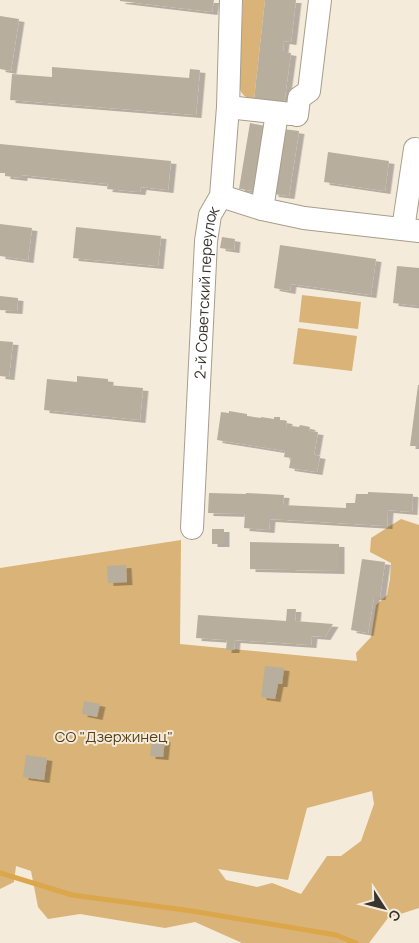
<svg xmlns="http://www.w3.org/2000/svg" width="419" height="943" font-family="Manrope,sans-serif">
	<defs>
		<filter id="shadow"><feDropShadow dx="5.5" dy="3" stdDeviation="0" flood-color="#0004"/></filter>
	</defs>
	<rect width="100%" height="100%" fill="#f5ebda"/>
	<path fill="#d9b377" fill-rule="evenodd" d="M243,0H265L254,100C245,98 242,95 239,87Z
		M302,295L361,302L358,329L299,322Z
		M298,328L357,336L352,371L293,364Z
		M401,519L419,525V908L388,918L369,943H242L195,922L165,928L80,914L48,919L38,907L31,871L16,866L14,882L0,889V568L181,540L180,644L357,661L356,653L371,637L376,605L387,595L390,579L391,563L370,552L371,538ZM372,791L374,804L361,841L341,856H327L301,894L272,883L257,887L226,880L218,869L288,880L307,808Z"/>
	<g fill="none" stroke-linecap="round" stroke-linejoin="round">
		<path stroke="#dba74a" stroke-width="5" d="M0,873L72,895L192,911L336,935L356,943"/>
	</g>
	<path fill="#b8ae9e" filter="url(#shadow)" d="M120,0H214L212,12L120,1Z
		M265,0H296L291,42L284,41L283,50L285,52L291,53L284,104L254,100Z
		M0,16L19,19L11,71L0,69Z
		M52,67L189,78L190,69L200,70L196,115L10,100L12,74L52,77Z
		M250,123L265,126L255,191L239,189Z
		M283,129L299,131L289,196L273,194Z
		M0,144L171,161L168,190L141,187L140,192L107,189L108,184L22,175V178L5,176V173H0Z
		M328,152L389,161L385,191L324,182Z
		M0,224L32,228L28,260L0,256Z
		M76,227L161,236L158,266L73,258Z
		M222,237L235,239L234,250L220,248Z
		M280,245L376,259L371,295L291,284L290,291L274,288Z
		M397,266L419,268V306L393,303Z
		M0,296L18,298L17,311L0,310Z
		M0,341L13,342L9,377L0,376Z
		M77,376L108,379V385L143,388L140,420L44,410L47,379L77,382Z
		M418,385H419V446H410Z
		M229,411L247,414V416L261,418V417L274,419V417H280V420L287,421L286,427H291L292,426L299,427L300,425L310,427L309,431L318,432L314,455L320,456L317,472L289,468L291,458L284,457L285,451L217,440L221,412L229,413Z
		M368,492L413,494L412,512L388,510L387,526L270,519L269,530L244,528L245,514L208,513L209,493L246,494V493L284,495L283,505L346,508V503H355L356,494H368Z
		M212,529H224V544H212Z
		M250,542L339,544V571L250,569Z
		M362,559L385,562L380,597H374L368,633L351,630Z
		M126,565L127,582L108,583L107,566Z
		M287,609H296L295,621L333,624L325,637L312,636L311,645L235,640L234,650H226L227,640L196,638L198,615L286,621Z
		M265,666L284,668L282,684H278L275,699L261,697Z
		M84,701L100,704L97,717L82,714Z
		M152,738L165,739L163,757L150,756Z
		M26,755L47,758L44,780L23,777Z"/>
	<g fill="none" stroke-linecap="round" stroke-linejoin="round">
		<g stroke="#a79d8e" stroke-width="24">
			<g id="minor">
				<path d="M228,107L291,114"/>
				<path d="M297,115L299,98L309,91L320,0"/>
				<path d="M221,196L262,209L304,218L419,231"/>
				<path d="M262,209L277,113"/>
				<path d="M403,229L415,149"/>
				<path id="s1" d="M192,528L206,241L210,215L221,196L228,107L231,0"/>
			</g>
		</g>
		<use href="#minor" stroke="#fff" stroke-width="22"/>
	</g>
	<g text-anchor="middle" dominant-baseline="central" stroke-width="4" stroke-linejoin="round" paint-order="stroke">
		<g font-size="15" fill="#38342e" stroke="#f5ebda">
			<text stroke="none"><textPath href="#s1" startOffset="236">2-й Советский переулок</textPath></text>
		</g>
		<g font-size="15" fill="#553f19" stroke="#f5ebda">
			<text x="114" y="736">СО "Дзержинец"</text>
		</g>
	</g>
	<g transform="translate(384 908) rotate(126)" stroke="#f5ebda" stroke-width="4" paint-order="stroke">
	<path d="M0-4L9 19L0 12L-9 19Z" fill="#38342e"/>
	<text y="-8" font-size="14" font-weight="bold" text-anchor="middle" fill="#38342e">С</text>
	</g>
</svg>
